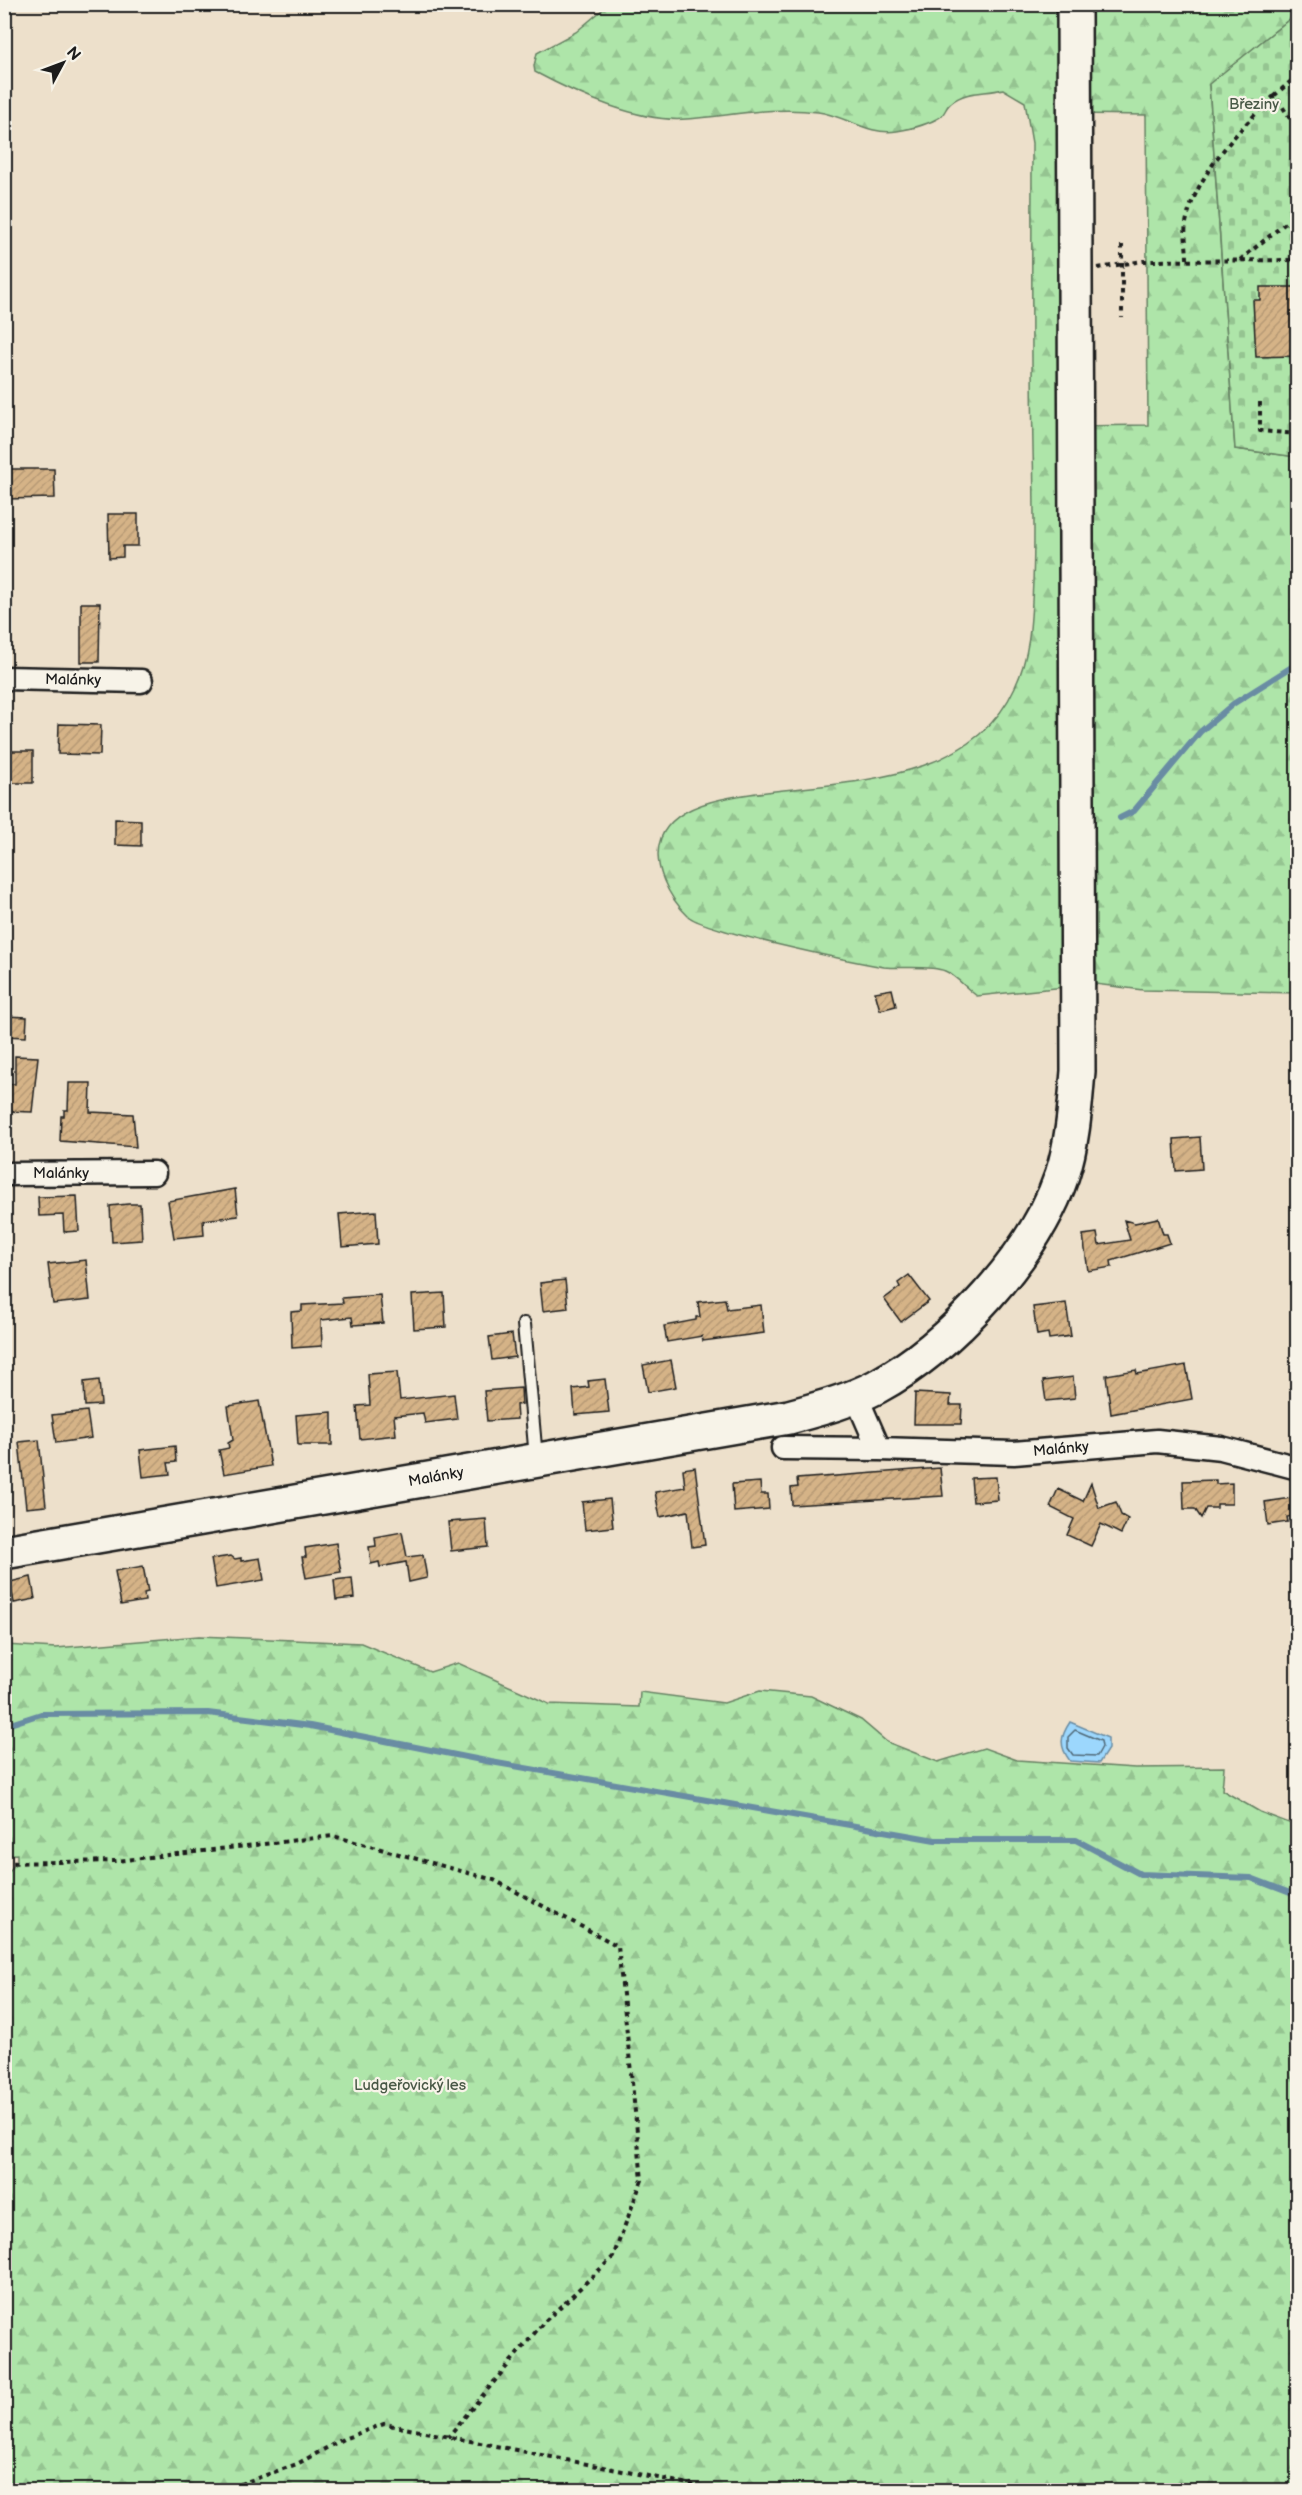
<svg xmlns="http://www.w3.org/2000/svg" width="1302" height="2495" font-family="'Balsamiq Sans',sans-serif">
	<defs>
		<pattern id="forest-firs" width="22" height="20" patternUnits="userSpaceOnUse" patternTransform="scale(1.5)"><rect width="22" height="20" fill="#aee5a9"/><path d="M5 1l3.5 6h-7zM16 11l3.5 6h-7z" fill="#95c491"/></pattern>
		<pattern id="cemetery-stones" width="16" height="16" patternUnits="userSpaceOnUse" patternTransform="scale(1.5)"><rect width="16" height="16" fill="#aee5a9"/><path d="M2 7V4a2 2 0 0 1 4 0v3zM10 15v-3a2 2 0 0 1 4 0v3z" fill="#95c491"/></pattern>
		<pattern id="building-hatch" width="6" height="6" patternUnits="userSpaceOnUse" patternTransform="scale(1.5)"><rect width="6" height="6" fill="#d5b387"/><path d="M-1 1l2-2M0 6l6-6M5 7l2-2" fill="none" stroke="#b69974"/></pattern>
	</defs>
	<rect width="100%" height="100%" fill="#ede0cb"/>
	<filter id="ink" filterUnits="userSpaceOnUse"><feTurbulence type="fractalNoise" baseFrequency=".0167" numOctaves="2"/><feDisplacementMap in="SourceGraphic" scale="12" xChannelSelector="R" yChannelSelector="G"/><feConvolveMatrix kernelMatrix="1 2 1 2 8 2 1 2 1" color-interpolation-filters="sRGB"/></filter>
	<g filter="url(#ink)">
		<path fill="url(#forest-firs)" stroke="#658062" stroke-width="1.5" fill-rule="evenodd" d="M608,5H1297V13L1209,85L1235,449L1297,457V993L1143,990L1095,984L977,996C967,989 955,975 945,971C930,965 901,969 884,967C855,962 704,931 688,916C669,898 651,864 661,838C695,753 950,833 1015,687C1031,653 1031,619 1033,582C1035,537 1034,492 1033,447C1031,345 1032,244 1032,143L1025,102L1003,89C986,94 966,90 951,103C946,106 945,114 940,117C929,124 909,129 897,131C869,136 844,115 818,112C773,106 730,116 686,119C640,123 576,94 535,72L534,66L537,53L576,32ZM1076,114L1146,115L1148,425L1076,426Z
			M199,1636L361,1643L430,1672L458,1663L549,1704L639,1707L640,1692L724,1703L760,1691L811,1696L861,1720L887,1742L938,1762L984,1748L1017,1760L1135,1768L1224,1767L1222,1790L1260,1812L1297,1826V2490H5L4,1879L17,1861V1854L5,1855V1645L56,1648Z"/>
		<path fill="url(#cemetery-stones)" stroke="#658062" stroke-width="1.5" d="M1297,13V457L1235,449L1209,84Z"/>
		<path fill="#9cd7fd" stroke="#698ca3" stroke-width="1.5" d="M1070,1722L1108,1738V1749L1099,1763L1070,1761C1059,1746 1060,1737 1070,1722Z"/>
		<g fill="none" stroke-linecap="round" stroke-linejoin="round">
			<path stroke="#4f6776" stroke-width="1.5" d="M1075,1730L1101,1741L1102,1747L1097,1756L1073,1755L1068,1748V1737Z"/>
			<path stroke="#698ca3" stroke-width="6" d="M1120,818L1134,811L1200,732L1233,704L1298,663
				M4,1726L41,1714L208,1713L310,1726L491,1762L935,1840H1076L1140,1874L1251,1878L1298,1896"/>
		</g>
		<path fill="url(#building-hatch)" stroke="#1c1c1c" stroke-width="1.5" d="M1260,287H1298V344H1295V356L1256,357L1253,300H1260Z
			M4,469H54L55,498L4,499Z
			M108,514H138V546H123V557L109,558Z
			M81,603H100L99,662H81Z
			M59,724L101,725L100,755L58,754Z
			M4,751H33V783H4Z
			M115,819L141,820V846L115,845Z
			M892,989L896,1006L880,1010L875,992Z
			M4,1016L27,1017L26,1037L4,1036Z
			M15,1056L38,1057L32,1112L4,1111L5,1084H15Z
			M69,1083H91L90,1112L133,1114L136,1147L60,1141L61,1116H64V1110H68Z
			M1200,1137L1202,1169L1176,1171L1174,1139Z
			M235,1189L238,1216L203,1220L204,1235L174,1238L168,1201Z
			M77,1196L79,1231L64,1232L63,1215L39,1216L38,1197Z
			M128,1204H140L142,1240L112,1242L110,1206Z
			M376,1211L378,1244L342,1247L339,1214Z
			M1158,1218L1163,1234H1167L1170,1243L1111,1261L1112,1267L1088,1271L1083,1235L1097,1233L1099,1245L1130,1240L1124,1220L1135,1223Z
			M86,1260L90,1300L53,1304L48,1264Z
			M909,1275L929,1301L901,1322L884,1299L900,1287L898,1283Z
			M565,1280L568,1308L543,1311L540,1283Z
			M444,1293L446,1327L414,1329L412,1295Z
			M380,1295L383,1323L353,1325L352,1317L321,1320L322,1346L292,1348L291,1312L302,1311V1305L343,1303L342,1298Z
			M725,1299L727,1309L761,1305L764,1333L703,1341L702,1336L667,1342L664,1326L696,1320V1317H700L698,1302Z
			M1066,1303L1071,1336L1049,1339L1048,1333L1037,1335L1033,1307Z
			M512,1334L515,1357L492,1360L489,1337Z
			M671,1360L676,1387L648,1392L643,1365Z
			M1186,1365L1192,1399L1111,1414L1106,1375L1136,1370L1137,1374Z
			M397,1372L400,1400L454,1394L457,1419L425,1423L423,1413L394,1416L396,1435L360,1439L357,1406L370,1405L368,1374Z
			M1073,1377L1075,1398L1046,1401L1043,1381Z
			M605,1379L609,1412L575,1415L573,1389L589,1387L588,1381Z
			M99,1380L101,1405L85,1406L84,1382Z
			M521,1388L522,1404L516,1405L517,1419L487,1421L484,1391Z
			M915,1393L951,1395L950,1405H962L961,1424H914Z
			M259,1401L271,1466L224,1474L219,1450L229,1448L228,1443L233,1440L228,1406Z
			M87,1411L91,1438L56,1443L52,1415Z
			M332,1412V1445H298L296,1415Z
			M39,1440L46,1506L26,1508L19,1442Z
			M175,1446L176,1462L168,1463L170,1474L143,1477L140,1450Z
			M695,1467L705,1545L692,1547L688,1511L660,1517L655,1492L685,1487L683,1469Z
			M940,1468L943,1496L792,1505L791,1488L798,1487L797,1479Z
			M996,1477L998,1500L973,1502L971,1478Z
			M1216,1480V1484L1232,1483V1504H1217V1508H1206L1201,1518L1195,1509H1184L1183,1481Z
			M760,1482L761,1494H768L769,1509L734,1512L732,1484Z
			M1091,1483L1099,1508L1116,1502L1121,1515L1128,1519L1121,1534L1101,1524L1091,1546L1067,1535L1074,1519L1050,1507L1058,1489L1083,1501Z
			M1298,1497V1515L1287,1517L1288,1522L1268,1525L1265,1502Z
			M610,1499L613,1527L585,1530L582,1502Z
			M486,1519L488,1547L451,1551L448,1522Z
			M402,1532L407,1557L423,1555L427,1578L409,1582L406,1562L380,1567L379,1562L371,1564L369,1547L376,1546L375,1537Z
			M336,1543L341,1572L306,1578L302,1557H306L305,1548Z
			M231,1556L235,1559L241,1558V1561L260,1558L264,1580L216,1588L211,1559Z
			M143,1566L148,1592L144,1593L145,1601L121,1605L115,1571Z
			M31,1577L35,1599L14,1603L10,1582Z
			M352,1578L354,1598L336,1600L334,1580Z"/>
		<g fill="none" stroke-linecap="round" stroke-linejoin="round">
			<g stroke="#1c1c1c" stroke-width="16">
				<path id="lane" d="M524,1324L536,1458"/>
			</g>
			<g stroke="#1c1c1c" stroke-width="27">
				<path id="street" d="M4,678L141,681
					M4,1174L154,1173
					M856,1396L879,1449L1014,1453L1157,1441L1221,1448L1298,1468
					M783,1448L879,1449"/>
			</g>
			<g stroke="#1c1c1c" stroke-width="38">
				<path id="secondary" d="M4,1552L789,1417C818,1409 849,1401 876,1387C950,1347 1035,1255 1062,1175C1073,1141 1075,1106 1078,1071L1074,4"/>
			</g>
			<path stroke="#1c1c1c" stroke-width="4" stroke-dasharray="4.5 4.5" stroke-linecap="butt" d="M1298,75L1275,95L1298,131
				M1122,245V318
				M1187,259C1187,248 1184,234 1186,223C1195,175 1241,127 1275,95
				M1240,260L1298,213
				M1098,268L1143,261L1298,260
				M1260,402V431L1298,434
				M4,1863L116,1861L333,1836L494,1880L618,1946L642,2180L613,2257L543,2323L448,2437
				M223,2490L297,2464L343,2439L384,2424L719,2490"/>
			<use href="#lane" stroke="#f7f3e8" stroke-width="12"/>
			<use href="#street" stroke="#f7f3e8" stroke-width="22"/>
			<use href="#secondary" stroke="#f7f3e8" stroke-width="33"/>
		</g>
	</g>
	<g text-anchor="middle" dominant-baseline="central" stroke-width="4.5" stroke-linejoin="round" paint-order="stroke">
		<g font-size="15" fill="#485846" stroke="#f7f3e8">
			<text x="1254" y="104">Březiny</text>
			<text x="410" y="2085">Ludgeřovický les</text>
		</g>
		<g font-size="15" fill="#1c1c1c" stroke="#f7f3e8">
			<text transform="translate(73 680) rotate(1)">Malánky</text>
			<text x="61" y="1173">Malánky</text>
			<text transform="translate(1061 1449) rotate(-5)">Malánky</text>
			<text transform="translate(436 1477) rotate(-10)">Malánky</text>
		</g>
	</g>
	<rect width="1302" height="2495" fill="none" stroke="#f7f3e8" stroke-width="24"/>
	<rect x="12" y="12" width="1278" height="2471" fill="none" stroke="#1c1c1c" stroke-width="2" filter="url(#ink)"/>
	<g transform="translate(63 63) rotate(49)" stroke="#f7f3e8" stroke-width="4.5" paint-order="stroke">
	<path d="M0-4.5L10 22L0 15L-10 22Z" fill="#1c1c1c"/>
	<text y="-9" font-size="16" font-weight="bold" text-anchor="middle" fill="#1c1c1c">N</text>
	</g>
</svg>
